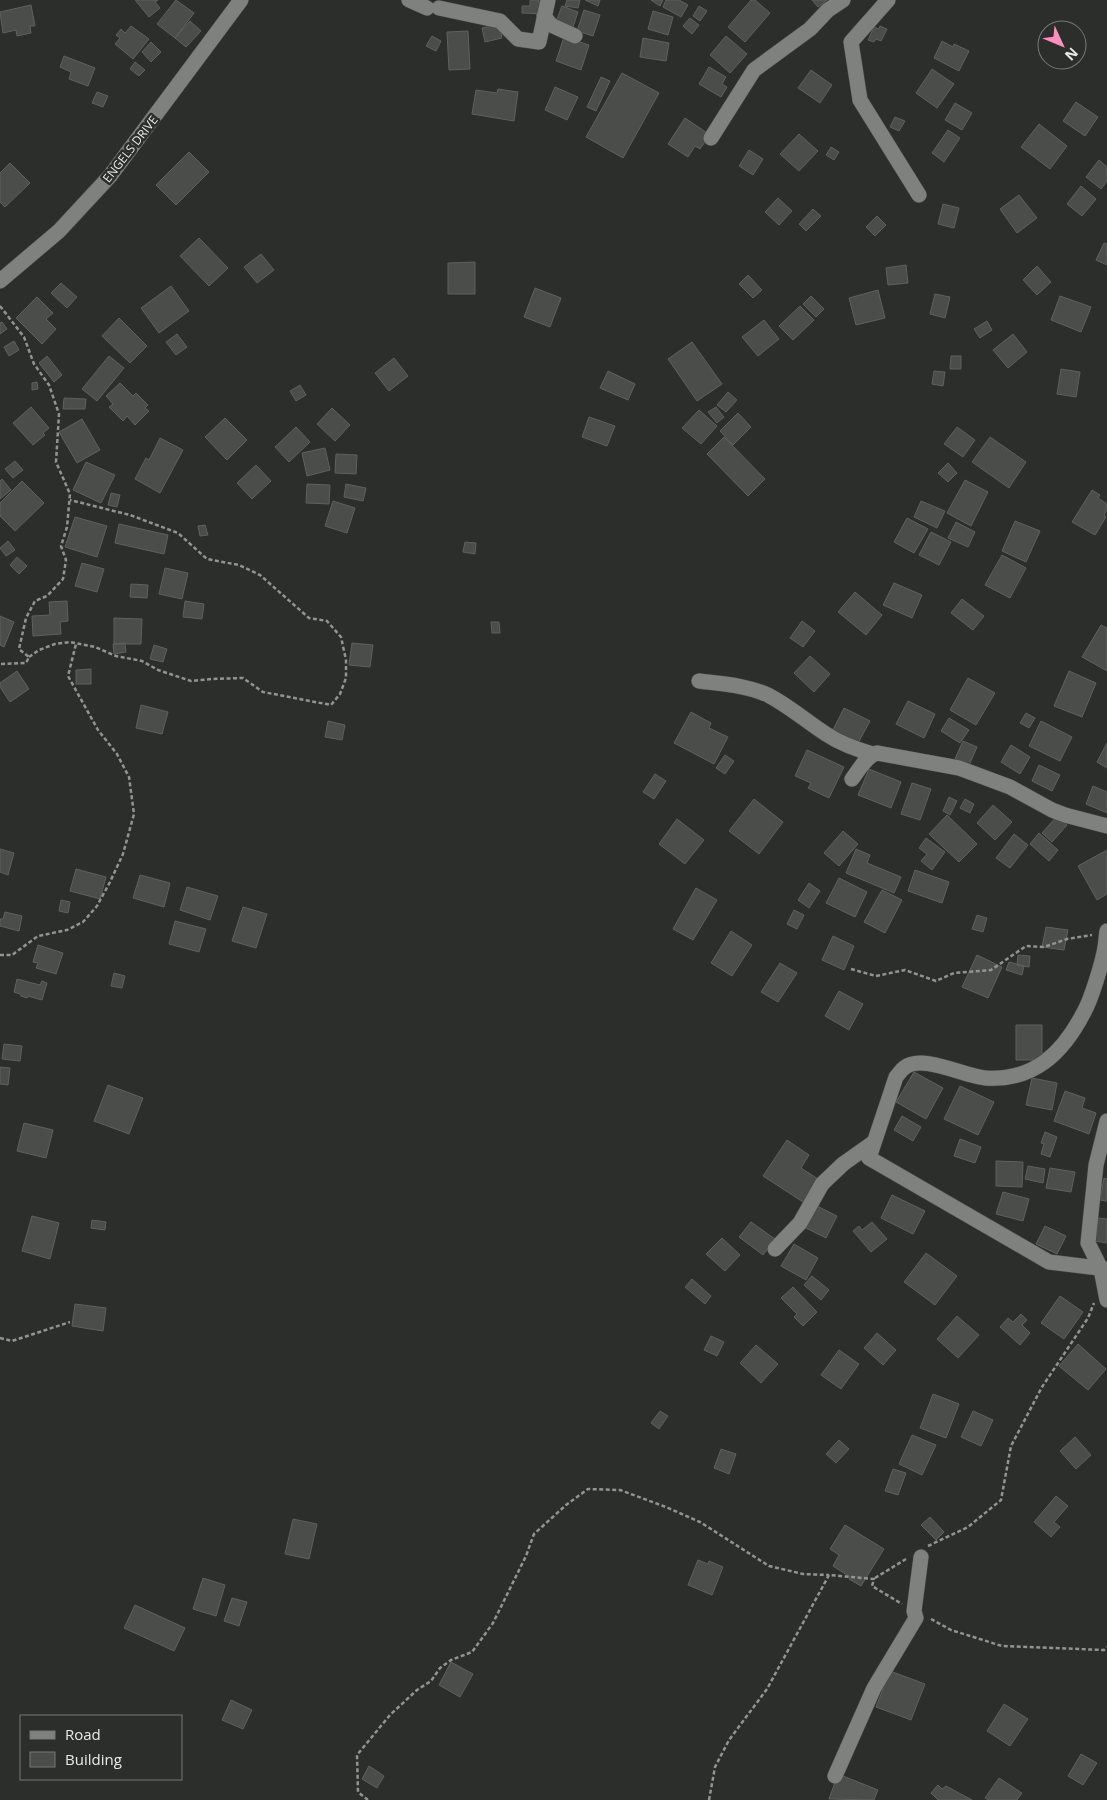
<svg xmlns="http://www.w3.org/2000/svg" width="1107" height="1800" font-family="'Open Sans',sans-serif">
	<rect width="100%" height="100%" fill="#2c2e2c"/>
	<path fill="#4b4d4a" stroke="#5e615e" d="M135,0H158L155,2L160,8L149,17Z
		M176,0L194,13L175,38L157,24Z
		M530,0H539L538,2L545,3V14L522,13V6H530Z
		M567,0H580L578,8L565,6Z
		M585,0H600L598,6Z
		M651,0H663L660,6Z
		M666,0H679L688,5L681,17L663,7Z
		M751,0H755L770,13L745,42L728,27Z
		M812,0H827L818,7Z
		M31,5L35,26H30L31,33L17,36L16,30L3,33L0,12Z
		M562,6L578,12L572,30L555,24Z
		M699,6L707,11L700,21L693,16Z
		M584,10L600,15L593,36L577,31Z
		M653,11L673,17L668,35L648,29Z
		M690,18L699,25L692,34L683,26Z
		M190,21L201,31L186,47L175,38Z
		M499,24L502,38L485,42L482,28Z
		M131,26L149,39L133,59L115,44L120,38L116,35L121,29L125,33Z
		M880,26L887,29L881,41L876,39L874,42L868,40L874,27L879,29Z
		M468,31L470,69L449,70L447,32Z
		M432,36L441,41L436,51L426,46Z
		M726,36L747,54L730,73L710,55Z
		M564,37L589,45L581,70L556,61Z
		M643,38L669,43L666,61L640,57Z
		M942,41L953,47L954,44L969,51L959,71L934,58Z
		M151,42L161,52L151,62L142,52Z
		M64,56L95,68L88,86L69,79L71,72L60,67Z
		M135,62L145,70L139,76L130,69Z
		M709,67L726,77L722,84L727,87L721,97L699,84Z
		M932,69L954,84L937,108L916,93Z
		M811,70L832,85L820,103L798,88Z
		M622,73L659,93L623,158L586,137Z
		M601,77L610,81L596,111L587,107Z
		M555,87L578,97L567,120L545,110Z
		M498,89L518,92L514,121L472,114L476,90L497,93Z
		M97,92L108,96L103,107L92,103Z
		M1076,102L1098,117L1085,136L1063,121Z
		M955,103L972,113L962,130L945,120Z
		M895,117L905,121L899,131L890,127Z
		M685,118L710,135L700,149L695,146L688,157L668,144Z
		M1039,124L1067,146L1050,169L1021,147Z
		M948,130L960,138L944,162L932,153Z
		M799,134L818,151L799,171L780,154Z
		M831,147L839,152L834,160L826,155Z
		M749,150L763,159L753,175L739,166Z
		M189,152L209,172L176,205L156,185Z
		M1099,160L1107,167V181L1101,189L1086,177Z
		M10,163L30,183L5,207L0,202V173Z
		M1081,186L1096,199L1082,216L1067,204Z
		M1019,195L1037,218L1017,233L1000,209Z
		M778,198L792,211L779,225L765,212Z
		M943,204L959,208L954,228L938,224Z
		M813,209L821,216L806,231L799,224Z
		M877,216L886,225L875,236L866,227Z
		M199,238L228,268L209,286L180,256Z
		M1104,243L1107,244V265L1096,260Z
		M261,254L274,270L257,283L244,267Z
		M475,262V294H448V263Z
		M906,265L908,283L888,285L886,268Z
		M1037,266L1051,282L1037,295L1023,280Z
		M748,275L762,290L753,298L739,284Z
		M61,283L77,297L67,308L51,293Z
		M171,286L189,311L159,333L141,308Z
		M535,288L561,298L550,327L524,317Z
		M878,290L885,318L856,325L849,298Z
		M935,294L950,297L945,318L930,314Z
		M811,296L824,309L816,317L803,304Z
		M1060,296L1091,307L1081,332L1051,320Z
		M37,297L53,313L46,319L56,329L42,344L16,318Z
		M800,306L814,320L793,340L779,326Z
		M119,318L147,346L130,363L102,336Z
		M764,320L779,339L758,356L742,337Z
		M987,321L992,330L980,338L974,329Z
		M2,322L7,329L0,334V323Z
		M177,334L187,347L176,355L166,342Z
		M1013,334L1027,352L1008,368L993,350Z
		M14,341L19,350L9,356L4,347Z
		M692,342L722,384L697,401L668,359Z
		M47,356L62,375L54,382L39,363Z
		M109,356L124,368L97,401L82,389Z
		M951,356H961V369H950Z
		M394,358L408,376L389,391L375,373Z
		M1061,369L1080,372L1076,397L1057,394Z
		M608,371L635,384L628,400L600,388Z
		M934,371L945,372L943,386L932,384Z
		M37,382L38,389L32,390V383Z
		M120,383L133,396L136,393L148,405L145,408L149,411L135,425L127,416L123,421L109,407L113,404L106,396Z
		M300,385L306,395L296,401L290,391Z
		M728,392L737,400L726,412L717,405Z
		M64,398L86,399L85,409H63Z
		M31,407L49,428L43,433L45,435L33,445L13,423Z
		M716,407L724,417L717,423L708,412Z
		M332,408L350,425L335,441L317,424Z
		M699,410L717,426L701,444L682,428Z
		M738,413L751,427L733,445L720,431Z
		M589,417L615,426L607,446L582,437Z
		M225,418L247,440L227,460L205,437Z
		M82,419L100,450L77,463L59,432Z
		M296,427L310,442L289,462L275,447Z
		M957,427L975,440L963,457L944,444Z
		M724,437L765,479L748,496L707,454Z
		M990,437L1026,462L1009,488L972,462Z
		M160,438L183,450L160,493L135,479L146,458L149,460Z
		M325,448L330,470L307,476L302,453Z
		M336,454L357,455L356,474L335,473Z
		M15,461L23,470L13,478L5,469Z
		M86,462L115,475L101,503L73,490Z
		M948,463L957,473L948,482L938,473Z
		M256,465L271,481L252,499L237,483Z
		M2,479L11,490L0,499V481Z
		M965,480L988,492L971,526L947,513Z
		M22,481L44,503L15,531L0,516V503Z
		M307,484L330,485L329,504L306,503Z
		M346,484L366,488L363,501L344,497Z
		M1092,490L1100,495L1098,498L1107,504V509L1104,515L1106,517L1095,535L1072,522Z
		M111,493L120,495L117,507L108,505Z
		M333,501L355,508L347,533L325,526Z
		M921,501L945,511L937,528L914,517Z
		M75,517L107,526L97,557L65,547Z
		M907,518L928,529L914,553L894,542Z
		M1015,521L1040,531L1026,562L1002,551Z
		M956,522L975,532L968,547L948,538Z
		M119,524L168,535L164,554L115,543Z
		M205,525L208,535L200,536L198,526Z
		M931,532L951,542L939,565L919,555Z
		M8,541L15,550L6,556L0,548Z
		M465,542L476,543L475,554L463,552Z
		M1002,555L1026,568L1010,598L985,585Z
		M17,557L27,566L19,574L10,565Z
		M82,563L104,569L97,592L75,586Z
		M165,568L188,573L182,599L159,594Z
		M894,583L922,595L912,618L883,605Z
		M131,584L148,585L147,598L130,597Z
		M855,592L882,615L866,635L838,612Z
		M962,599L984,616L973,630L951,613Z
		M67,601L68,621L60,622L61,634L33,636L32,616L50,615L49,602Z
		M185,601L204,604L202,619L183,617Z
		M0,616L14,622L4,647L0,645Z
		M114,618L142,619L141,644H114Z
		M802,621L815,631L803,647L790,638Z
		M491,622H499L500,633H492Z
		M1101,625L1107,628V671L1082,657Z
		M125,643L126,652L114,654L113,644Z
		M352,643L373,645L370,667L349,665Z
		M154,645L167,649L163,662L150,659Z
		M810,656L830,674L814,692L794,673Z
		M91,669V684H76V670Z
		M17,671L29,689L10,702L0,687V683Z
		M1069,671L1096,683L1082,717L1054,706Z
		M968,678L995,693L976,725L950,710Z
		M908,701L935,714L924,738L896,724Z
		M141,705L168,712L162,734L136,728Z
		M844,708L870,721L857,745L832,732Z
		M691,712L711,723L709,728L728,737L714,764L674,743Z
		M1026,713L1035,718L1029,728L1020,723Z
		M949,718L969,730L960,743L941,731Z
		M328,721L345,725L342,740L325,737Z
		M1041,721L1072,737L1060,761L1029,746Z
		M963,741L977,747L968,768L954,761Z
		M1107,743V768L1097,762Z
		M1011,745L1030,757L1020,774L1001,762Z
		M807,750L844,767L829,798L808,788L811,783L795,776Z
		M725,755L734,761L725,774L716,768Z
		M1039,765L1060,775L1052,791L1032,781Z
		M869,769L901,782L891,808L858,795Z
		M655,774L666,781L654,799L643,792Z
		M912,783L931,789L920,820L901,814Z
		M1093,786L1107,792V813L1086,804Z
		M949,797L957,801L950,815L943,811Z
		M754,799L783,822L759,854L729,831Z
		M965,799L974,804L970,813L960,808Z
		M993,805L1012,822L995,840L977,823Z
		M947,815L977,844L959,862L929,834Z
		M1057,816L1067,825L1052,842L1042,833Z
		M677,819L704,840L685,864L659,844Z
		M843,831L858,844L839,866L824,853Z
		M1039,833L1058,850L1049,861L1030,844Z
		M1014,834L1028,845L1010,868L996,858Z
		M926,838L945,852L932,870L921,861L927,854L919,848Z
		M0,849L14,853L8,875L0,872Z
		M856,849L870,855L867,863L901,877L894,893L846,873Z
		M1107,850V894L1097,900L1078,866Z
		M76,869L106,877L100,899L70,891Z
		M915,870L949,882L942,903L908,891Z
		M140,875L170,883L164,907L133,898Z
		M839,878L867,892L855,917L826,903Z
		M809,883L820,891L809,908L798,900Z
		M187,887L218,896L210,920L180,910Z
		M696,888L717,900L693,940L673,929Z
		M882,890L902,900L885,933L864,922Z
		M61,900L70,902L68,913L59,911Z
		M243,907L267,914L256,948L232,941Z
		M794,910L804,915L797,929L787,924Z
		M5,912L22,916L19,931L0,926V919H3Z
		M977,915L987,918L983,932L972,929Z
		M175,921L206,929L199,952L169,944Z
		M1046,927L1068,930L1064,950L1042,947Z
		M731,931L752,945L732,976L711,963Z
		M833,936L854,946L844,970L822,960Z
		M38,945L63,953L56,974L36,968L38,963L33,962Z
		M977,955L1002,967L988,998L962,987Z
		M1018,955L1030,956L1029,967L1017,965Z
		M1009,962L1024,966L1022,975L1006,970Z
		M780,963L797,973L778,1002L761,992Z
		M114,973L125,976L122,988L111,986Z
		M17,979L40,985L42,981L47,983L42,1000L28,996L27,998L21,996L20,994L14,992Z
		M839,991L863,1004L849,1030L825,1016Z
		M1016,1025H1042V1060H1016Z
		M4,1044L22,1046L20,1061L2,1059Z
		M0,1067L10,1068L8,1085L0,1084Z
		M914,1072L943,1088L926,1119L896,1102Z
		M1032,1078L1057,1083L1052,1110L1026,1105Z
		M108,1085L143,1098L129,1134L94,1121Z
		M960,1086L994,1102L978,1135L944,1119Z
		M1065,1091L1085,1098L1082,1108L1096,1113L1089,1134L1054,1121Z
		M902,1116L921,1127L913,1141L894,1130Z
		M24,1123L53,1130L46,1158L17,1151Z
		M1045,1132L1057,1137L1050,1157L1041,1154L1044,1144L1041,1143Z
		M960,1139L981,1147L975,1163L954,1156Z
		M787,1140L809,1155L801,1168L818,1179L803,1202L763,1176Z
		M996,1161L1023,1162L1022,1187L996,1186Z
		M1028,1166L1045,1169L1043,1183L1025,1179Z
		M1050,1168L1075,1172L1071,1192L1046,1188Z
		M1104,1178L1107,1179V1201L1100,1200Z
		M1003,1192L1029,1199L1023,1221L996,1214Z
		M892,1195L925,1211L913,1234L881,1218Z
		M813,1204L837,1216L826,1238L802,1226Z
		M32,1216L59,1223L50,1259L22,1251Z
		M1098,1218L1107,1219V1243L1095,1241Z
		M92,1220L106,1222L105,1230L91,1228Z
		M751,1222L775,1239L763,1255L739,1237Z
		M872,1222L887,1239L871,1252L853,1231L859,1226L862,1230Z
		M1045,1226L1066,1236L1057,1254L1036,1244Z
		M722,1238L740,1255L725,1271L706,1254Z
		M794,1244L818,1258L806,1280L781,1266Z
		M926,1253L957,1276L935,1305L904,1282Z
		M812,1276L829,1290L821,1300L804,1285Z
		M692,1279L711,1296L705,1304L685,1287Z
		M793,1287L817,1312L803,1326L794,1317L797,1314L781,1298Z
		M1060,1296L1083,1312L1064,1339L1041,1323Z
		M75,1304L106,1308L103,1331L72,1326Z
		M1021,1314L1027,1320L1022,1325L1030,1333L1020,1345L1000,1327L1008,1318L1013,1322Z
		M957,1316L979,1335L958,1358L937,1339Z
		M877,1333L896,1350L883,1365L864,1348Z
		M711,1336L724,1342L717,1356L704,1350Z
		M1078,1344L1106,1369L1088,1390L1059,1366Z
		M756,1345L778,1364L761,1383L740,1363Z
		M839,1350L859,1364L841,1389L821,1375Z
		M933,1394L959,1404L946,1438L920,1428Z
		M660,1411L668,1416L659,1429L651,1423Z
		M973,1411L993,1420L981,1446L961,1437Z
		M912,1435L936,1445L922,1475L899,1464Z
		M1075,1437L1091,1455L1076,1469L1060,1451Z
		M839,1440L849,1449L836,1463L826,1454Z
		M721,1449L736,1454L729,1474L714,1468Z
		M893,1469L906,1473L898,1495L885,1491Z
		M1056,1496L1068,1506L1054,1522L1060,1527L1051,1537L1034,1522Z
		M930,1517L944,1532L936,1540L921,1525Z
		M293,1519L317,1524L309,1559L285,1554Z
		M845,1525L884,1549L861,1586L849,1579L850,1577L833,1566L839,1555L830,1549Z
		M698,1560L708,1564L709,1561L723,1567L712,1595L688,1585Z
		M203,1578L225,1585L216,1616L193,1609Z
		M232,1598L247,1602L239,1626L224,1621Z
		M135,1605L185,1628L174,1651L124,1628Z
		M451,1662L473,1674L460,1697L439,1685Z
		M890,1671L925,1684L911,1720L876,1707Z
		M231,1700L252,1710L243,1729L222,1720Z
		M1004,1704L1028,1719L1010,1746L987,1731Z
		M1081,1754L1097,1763L1083,1785L1068,1776Z
		M369,1766L384,1776L377,1788L362,1779Z
		M838,1774L878,1790L874,1800L829,1799Z
		M999,1778L1022,1793L1017,1800H989L985,1798Z
		M938,1785L942,1789L946,1786L972,1800H938L931,1793Z"/>
	<g fill="none" stroke-linecap="round" stroke-linejoin="round">
		<g stroke="#484947" stroke-width="16">
			<path id="street" d="M409,0L427,8
				M888,0L851,42L860,100L919,195
				M439,8L500,21L518,39L539,42L548,0
				M544,16L551,25L575,36
				M711,138L754,70L810,29L828,10L843,0
				M699,681C722,684 746,685 768,695C789,706 806,721 826,734C841,744 856,749 872,754
				M852,779C859,770 866,756 877,753L959,768L1010,787L1052,810L1065,815L1107,826
				M1107,931C1106,936 1106,941 1105,947C1103,961 1091,1000 1084,1012C1063,1053 1034,1081 986,1078C965,1077 922,1053 904,1068C901,1070 899,1074 896,1077L869,1158L1049,1262L1107,1269
				M1107,1121L1096,1165L1088,1243L1101,1269L1107,1300
				M775,1249L800,1223L822,1184L843,1164L874,1142
				M835,1776L874,1688L916,1618L914,1611L921,1557"/>
		</g>
		<g stroke="#484947" stroke-width="16">
			<path id="secondary" d="M0,281L59,231L110,176L241,0"/>
		</g>
		<path stroke="#929492" stroke-width="2.5" stroke-dasharray="4 2.5" stroke-linecap="butt" d="M0,306L24,337L34,364L49,385L59,414L56,462L70,494L67,527L61,546L66,560L63,579L47,596L35,601L26,618L19,649L29,657L26,663L0,664
			M29,657L39,650L55,644L70,642L95,647L116,656L142,661L158,670L191,681L211,679L243,678L263,692L331,705L340,694L346,678V660L341,637L327,621L309,618L260,575L239,565L207,559L178,533L130,515L70,500
			M0,955H12L38,936L67,930L83,922L97,906L110,882L123,854L134,814L129,777L117,754L98,730L68,676L76,644
			M851,969L876,976L905,970L936,981L954,973L991,970L1026,946L1044,947L1067,939L1092,935
			M0,1338L12,1341L70,1322
			M928,1546L968,1527L1001,1500L1011,1446L1042,1387L1088,1318L1094,1303
			M875,1578L906,1559
			M931,1619L951,1630L1002,1646L1104,1650L1107,1647
			M368,1800L358,1792L357,1755L390,1715L417,1690L431,1681L440,1668L451,1660L472,1652L493,1623L526,1556L534,1534L566,1505L588,1489L620,1490L666,1507L700,1522L769,1566L803,1574L829,1575
			M709,1800L715,1767L729,1740L767,1689L829,1575L874,1579L872,1586L902,1604"/>
		<use href="#street" stroke="#7e817e" stroke-width="15"/>
		<use href="#secondary" stroke="#7e817e" stroke-width="15"/>
	</g>
	<g text-anchor="middle" dominant-baseline="central" stroke-width="5" stroke-linejoin="round" paint-order="stroke">
		<g font-size="12" fill="#e8e9e8" stroke="#2c2e2c">
			<text transform="translate(130 149) rotate(-52)">ENGELS DRIVE</text>
		</g>
	</g>
	<rect x="20" y="1715" width="162" height="65" fill="#2c2e2c" stroke="#777977"/>
	<rect x="30" y="1731" width="25" height="8" fill="#7e817e" stroke="#777977"/>
	<text x="65" y="1740" font-size="15" fill="#e8e9e8">Road</text>
	<rect x="30" y="1752" width="25" height="15" fill="#4b4d4a" stroke="#777977"/>
	<text x="65" y="1765" font-size="15" fill="#e8e9e8">Building</text>
	<g transform="translate(1062 45) rotate(134)"><circle r="24" fill="#2c2e2c" stroke="#777977"/>
	<path d="M0-4L9 19L0 12L-9 19Z" fill="#fd8ebf"/>
	<text y="-8" font-size="14" font-weight="bold" text-anchor="middle" fill="#e8e9e8">N</text>
	</g>
</svg>
